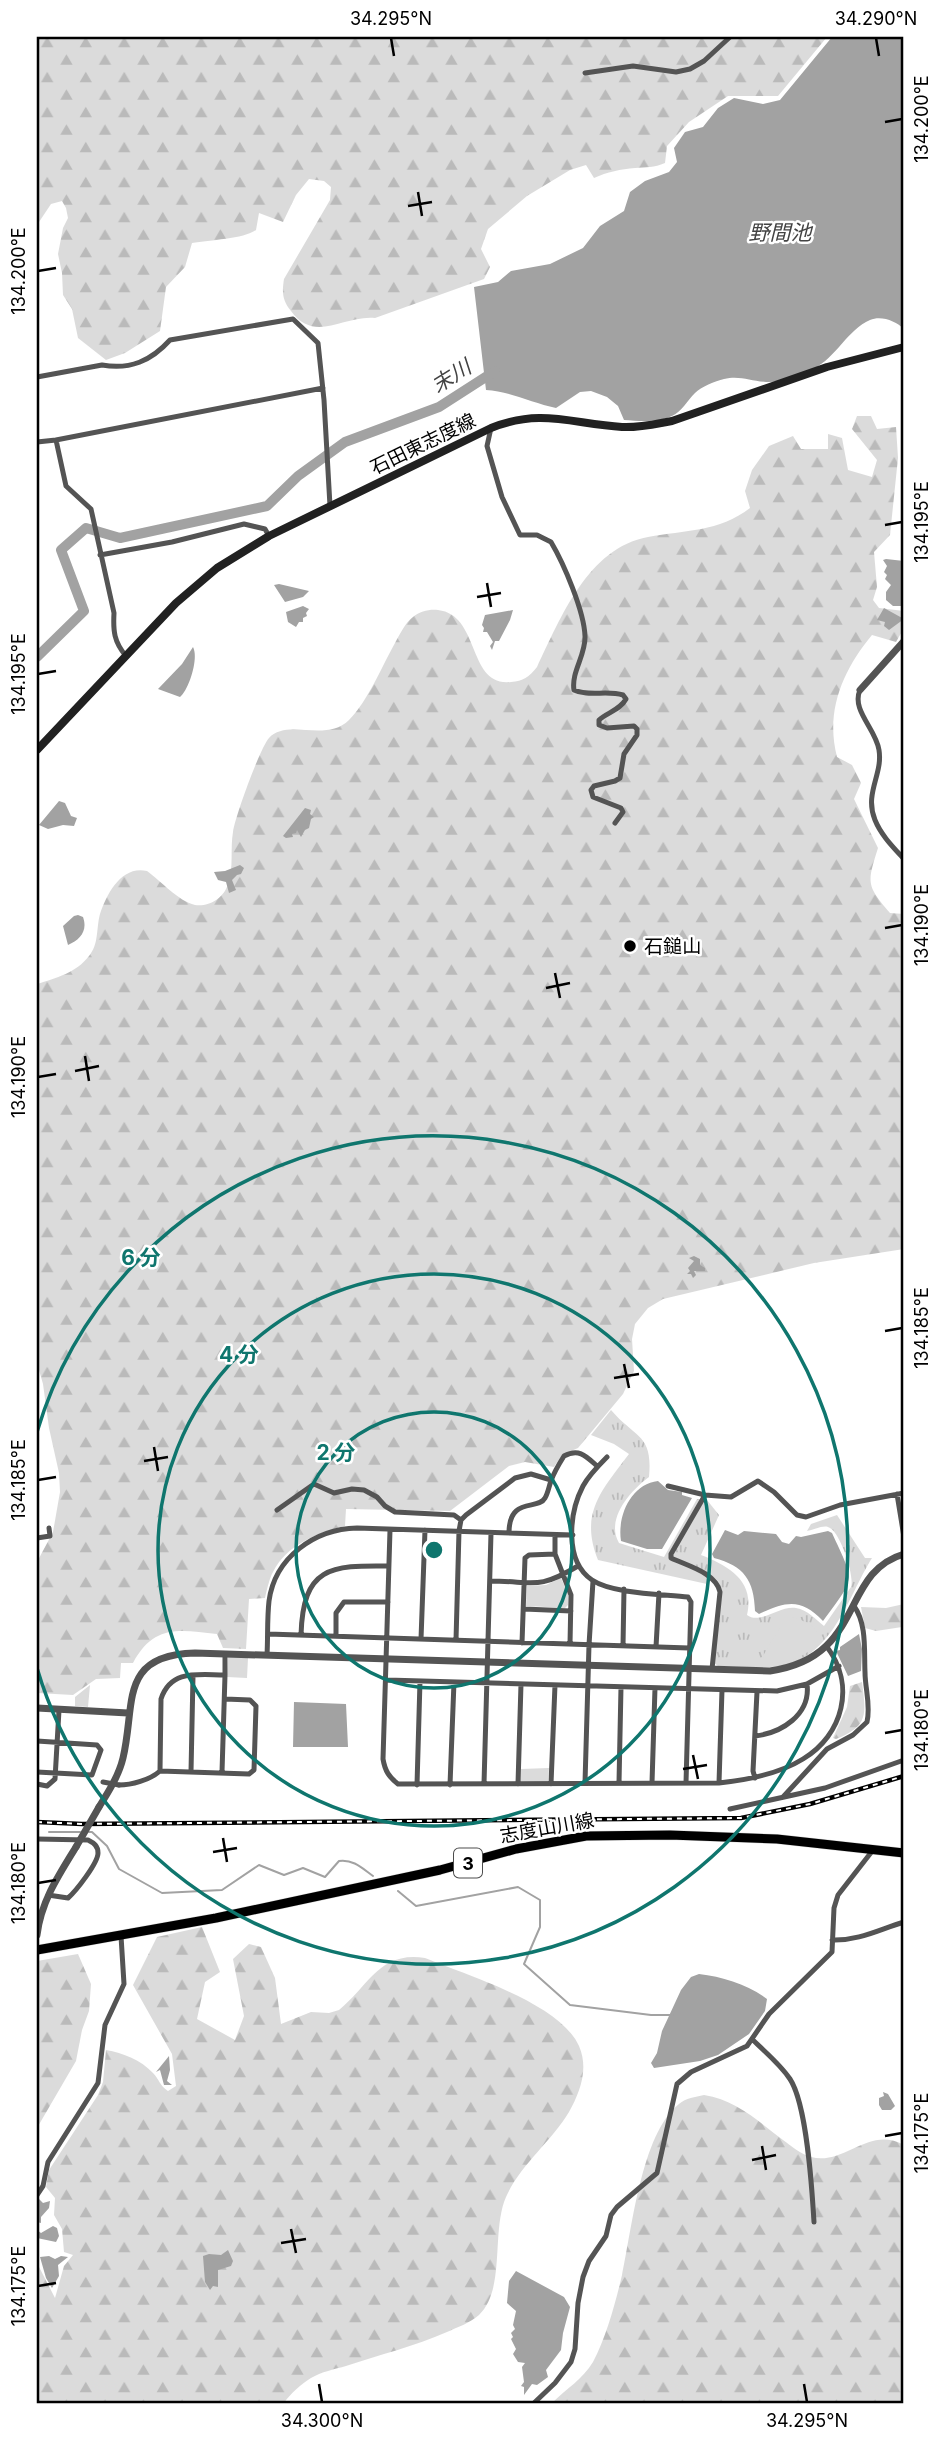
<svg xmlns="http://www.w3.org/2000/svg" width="941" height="2440" font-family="Inter,'Noto Sans JP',sans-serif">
	<defs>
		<pattern id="grass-tufts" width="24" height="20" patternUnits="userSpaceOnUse" patternTransform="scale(1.75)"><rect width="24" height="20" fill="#dbdbdb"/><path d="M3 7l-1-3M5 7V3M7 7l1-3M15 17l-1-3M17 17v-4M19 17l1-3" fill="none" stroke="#bababa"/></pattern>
		<pattern id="forest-firs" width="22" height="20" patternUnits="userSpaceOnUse" patternTransform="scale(1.75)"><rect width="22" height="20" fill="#dbdbdb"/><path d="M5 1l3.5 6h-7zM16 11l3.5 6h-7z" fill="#bababa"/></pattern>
	</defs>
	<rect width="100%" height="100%" fill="#fff"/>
	<path fill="url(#grass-tufts)" d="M611,1410C636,1439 653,1434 649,1477C631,1490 605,1519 619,1543L664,1557L697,1499L707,1500L719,1515L701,1555C729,1566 755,1581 747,1615C760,1625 780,1605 796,1608C808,1610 815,1619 824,1626L851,1587C855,1577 840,1530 828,1527C823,1525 813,1530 807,1531L811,1524L837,1515L865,1558H872C847,1598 833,1658 779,1666C759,1669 738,1666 718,1666L714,1663L722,1591L718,1581L712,1576L707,1584L598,1560C579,1513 602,1490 629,1454L614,1444L591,1435Z"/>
	<path fill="url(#forest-firs)" d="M37,37H827L778,96H728L689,122L667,146L665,163C654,168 646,167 635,168C621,169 607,172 594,178L586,165L570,170L527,196L488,229L481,249L490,267L484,279L375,318C343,315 315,344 291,311C282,300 282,292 284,279L330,200L331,187L324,181L309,179L296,195L283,222L259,213L256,230C243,239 210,240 192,243L185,267L166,287L160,331L125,353L106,360L78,338L72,309L63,295L62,273L58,254L63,228L68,218L66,208L62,201L51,204L37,225Z
		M857,416H871L877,429L896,427L898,458L890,535L874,552L877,587L873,600L879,608L904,611V628L896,642L872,635C843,670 825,711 837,757L852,765L861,783L854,799L878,848C867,883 866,885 890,913L904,914V1249L814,1263L663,1299L648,1308L635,1324L632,1339L634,1371L623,1394L578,1448L562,1455L554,1467L525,1462L509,1466L450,1511L346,1509L345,1526C318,1533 287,1544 273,1572C269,1579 267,1590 265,1598L249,1599L246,1649L223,1648L217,1634C179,1630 154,1624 133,1663H121L120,1678L96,1679L73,1695L37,1693V1562L53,1532L60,1492L59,1473L49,1428L43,1384L37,1363V984C56,978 76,973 89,956C99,944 96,929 100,914C107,893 122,865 147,871C161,881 178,901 195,905C209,907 224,898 228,884C234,868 230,849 233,832C235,817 260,748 269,738C287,718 326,743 349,720C368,701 382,666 395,643C400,634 405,623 413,617C420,611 430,609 438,610C481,615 467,687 511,682C523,681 529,677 537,667C561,617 588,548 648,537C685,530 719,532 750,508L745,491L752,470L769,446L793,436L801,449H828V434L842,438L848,470L872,477L877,460L852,429Z
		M904,1604V1625L902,1627L876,1631L865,1628L861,1607L886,1608Z
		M862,1682C866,1714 869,1726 836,1739L833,1738L847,1707L850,1686Z
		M202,1927L220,1972L205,1982L197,2019L235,2040L244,2016L233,1959L249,1944L261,1947L275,1978L281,2024L311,2012L329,2013L339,2010C369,1986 379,1951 425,1958C466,1975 560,2003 579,2046C589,2069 580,2092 569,2112C551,2142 520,2165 506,2197C491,2231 506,2289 479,2315C470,2323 458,2327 447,2332C415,2346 379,2355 346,2366C335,2369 321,2372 311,2378C301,2384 290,2394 284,2403H37V2263L55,2298L64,2266L73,2255L64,2252L62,2229L54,2215L55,2198L46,2187L49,2170L98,2095L103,2082L106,2050C123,2053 141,2060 153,2073C159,2079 160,2086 168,2091L176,2086L172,2054L133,1985L157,1937Z
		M78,1954L91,1984L89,2011L82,2030L76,2061L37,2128V1961Z
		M704,2095C736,2100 758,2121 783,2140C791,2146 801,2154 811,2157C844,2166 869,2125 904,2145V2403H552C566,2389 583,2379 593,2362C606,2338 616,2301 622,2275C632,2230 641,2134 679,2104C686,2098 695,2097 704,2095Z"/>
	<path fill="#dbdbdb" d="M561,1578L568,1594V1605L565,1608L526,1606L527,1586L546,1585Z
		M794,1617L810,1624L823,1638C808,1656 789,1664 765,1663L763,1656C771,1643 780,1623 794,1617Z
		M228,1657L248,1658L247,1678L227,1677Z
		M90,1685L88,1707L75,1706V1697Z
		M549,1768L548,1782L520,1781L521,1769Z"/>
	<path fill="#a2a2a2" d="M832,37H904V329C896,321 881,315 870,320C848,329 836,358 813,369C801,375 779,383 766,382C751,381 739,375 724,379C715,381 701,387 695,393C687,401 682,411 672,416C658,423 639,421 624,420L618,406L607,397L591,391L580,392L556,408C532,403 509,391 486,390L474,287L498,282L511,271L550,264L583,248L600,226L624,211L630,192L645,181L669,172L677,162L674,148L685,132L703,127L718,108L734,98L763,104L780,100Z
		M886,559L904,561V606H893L886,600V592L891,585L885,579L887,575L884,572L887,566L883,560Z
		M279,584L309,591L303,597L285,602L274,585Z
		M303,606L309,609L306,613L307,616L303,618V622H299L296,627L288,622L286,612Z
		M884,608L904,619L889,630L884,626L885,622L877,620Z
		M513,610L510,620L499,641H495L492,650L490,646L493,642L487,632H483L484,628L482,625L485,615Z
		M193,647C199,658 189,690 180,697L158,689L182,664Z
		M59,801L65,803L71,816L77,818L74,826L63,825L48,829L39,825Z
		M305,808L311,810L310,814L314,817L311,819L309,828L305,830L301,837L297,830L296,833L292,834L293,837L286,838L283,836Z
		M240,865L244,868L241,874L237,875L232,880L236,890L229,893L226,882L218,880L214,872L225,871Z
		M78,915L83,917C88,931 80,940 68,945L63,926L74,916Z
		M694,1256L700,1259V1265L705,1268V1271H694L696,1275L693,1278L691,1274H687L690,1271L688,1268L694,1261L689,1258Z
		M658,1481L668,1490L682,1492V1495L692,1498L662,1549H647L621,1541C617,1516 631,1484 658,1481Z
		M725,1530L738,1535L744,1531L776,1534L782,1542L789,1544L796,1536L801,1537L828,1531L832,1533C855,1583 856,1576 823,1621C801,1598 787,1601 759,1614L755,1611C754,1580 744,1566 714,1558L712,1554Z
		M859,1634L862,1649L861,1671L848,1676L836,1651L840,1650V1647Z
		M294,1702L346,1704L348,1747H293Z
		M699,1974C723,1977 747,1984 767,1999L765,2011L749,2034L718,2055L700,2061L654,2068L651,2063L657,2053L662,2031L681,1990L691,1977Z
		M169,2056L170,2070L167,2081L172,2085H164L160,2070L156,2072Z
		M883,2092L888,2094L895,2106L891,2110H882L879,2105V2098L884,2096Z
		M39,2199L43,2203L50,2201L49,2208L41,2217V2223L37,2222V2200Z
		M53,2226L57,2228L59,2236L56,2242L37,2238V2230L41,2233Z
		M228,2250L233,2261L231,2266L218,2270V2287L213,2286L210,2290L205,2282L203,2256L209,2254L221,2255Z
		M49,2256L55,2259L61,2256L68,2257L58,2265L59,2276L52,2288L46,2278L40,2257Z
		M516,2271L564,2297L570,2307L563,2333L561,2350L546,2370L548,2377L537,2385L532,2384L524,2395V2387L521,2386L524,2382L522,2367L525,2363L518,2362L513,2354L516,2349L511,2339L513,2337L511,2333L515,2329L513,2325L516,2311L507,2303L509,2281Z"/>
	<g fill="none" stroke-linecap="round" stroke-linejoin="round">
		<path stroke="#a2a2a2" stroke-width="2" d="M49,1832H80
			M89,1832H92L107,1846L119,1869L162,1893L222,1890L259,1865L284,1875L303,1868L325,1877L339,1861C353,1859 362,1868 373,1876
			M398,1891L416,1906L518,1887L540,1900V1927L524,1964L570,2005L651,2015H673"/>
		<path stroke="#a2a2a2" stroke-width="10" d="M37,657L84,611L61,550L86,528L120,538L267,506L298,476L345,442L439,407L495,371"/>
		<g stroke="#dbdbdb" stroke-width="10">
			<path id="primary" d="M37,1950L216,1918L440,1870L516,1849L586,1836L670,1835L777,1839L904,1853"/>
		</g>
		<path stroke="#545454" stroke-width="5" d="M585,73L633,66L676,72L690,69L704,61L730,37
			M37,377L102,365C130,370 151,361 170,340L293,319L318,343L324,400L330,506
			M491,428L487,446L502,497L520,535H537L551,542C564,564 584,611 585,636C586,655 571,672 574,690C588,697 607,690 623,695L626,699C620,710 608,712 599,720V725L607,728L634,726L637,729V735L624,754L620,778L615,781L594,786L591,790L593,797L621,808L623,812L615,823
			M56,440L66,486L91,509L114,613C113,631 114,642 126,656
			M37,442L56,440L323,388
			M100,555L172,542L244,524L265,529L269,536
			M860,690C851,710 876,729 879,750C883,775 864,793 875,820C881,835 893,847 904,859
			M607,1457C598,1466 589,1475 583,1486C569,1513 564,1561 592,1580C613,1594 662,1594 688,1597L691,1602L686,1783
			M668,1486L705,1495
			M897,1494L904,1537
			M277,1510L314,1484L334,1493L352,1489L364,1490L377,1497L385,1506L395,1512L454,1515L461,1520
			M390,1530L383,1759C385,1771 389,1777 398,1784L719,1783C747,1780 779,1774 803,1759C843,1735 856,1685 827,1647
			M509,1533C509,1496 538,1511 545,1498C548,1493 549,1486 551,1481C554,1472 559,1464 564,1456C579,1448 586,1456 597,1466
			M555,1535V1554L571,1595L570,1644
			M37,1538L50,1536L49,1528
			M490,1581C534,1581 536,1591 578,1566
			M524,1609L571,1611
			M268,1634L689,1648
			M301,1635C303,1567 330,1565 389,1566
			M336,1636V1613L344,1602H388
			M421,1639L425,1530
			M456,1640L459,1531L461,1520L466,1515L515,1478L531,1474L551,1480
			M522,1643L525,1558L529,1555L555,1554
			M623,1646L624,1589
			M656,1647L659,1593
			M267,1655C268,1638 267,1619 269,1601C275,1557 315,1529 357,1528L573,1535
			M712,1669L720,1592C716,1573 688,1566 671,1558V1554L705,1495L731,1497L758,1481L774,1492L797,1515L806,1517L840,1505L904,1493
			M225,1675V1654
			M387,1680L777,1691L807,1684L839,1666
			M755,1736C781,1733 811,1715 807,1684
			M37,1741L97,1745L101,1750L92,1775L37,1772
			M160,1771L161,1699C171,1669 198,1675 225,1675L222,1772
			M191,1772L193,1676
			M755,1778L753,1771L757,1692
			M585,1783L589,1645L593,1581
			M619,1783L621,1687
			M652,1783L655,1688
			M719,1783L722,1690
			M37,1784L47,1786L55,1779L59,1710
			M484,1784L491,1533
			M518,1784L521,1684
			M551,1784L555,1685
			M119,1785C131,1785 150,1780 160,1771L249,1774L254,1770L256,1706L250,1700L225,1699
			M417,1785L420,1681
			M450,1785L454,1682
			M783,1797L827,1749L853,1735L867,1722C871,1705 865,1689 865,1672C864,1651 867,1624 854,1606
			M730,1809L825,1788L904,1760
			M37,1839L88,1840C94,1843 98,1846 98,1853C98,1863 76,1891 68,1898L48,1895
			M832,1940C859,1941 880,1929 904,1922
			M753,2040C765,2052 780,2064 790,2079C807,2105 812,2189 814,2222
			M37,2195L43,2186L48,2162L98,2083L105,2025L124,1984L121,1936
			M534,2403L555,2383L571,2362L575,2349L578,2303L583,2277L589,2261L606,2236L611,2215L617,2207L657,2173L677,2084L691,2072L747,2046L769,2014L832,1952L834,1908L838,1895L873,1850"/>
		<path stroke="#545454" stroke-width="7" d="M860,690L904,641
			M37,1708L128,1713
			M99,1807C109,1791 119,1775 123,1758C136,1704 118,1655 195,1653L770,1671C866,1657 839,1573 904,1554
			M37,1935C41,1902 58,1876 76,1847"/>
		<path stroke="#212121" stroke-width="8" d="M37,750L176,603L217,568L269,536L491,428C542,408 572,424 622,427C639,428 655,424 672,421L827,367L904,347"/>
		<use href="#primary" stroke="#000" stroke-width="9"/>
		<g stroke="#000" stroke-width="4.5">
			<path id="rail" d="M37,1822L82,1824L741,1818L810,1804L904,1776"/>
		</g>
		<use href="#rail" stroke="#fff" stroke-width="2" stroke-dasharray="5" stroke-linecap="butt"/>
		<path stroke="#545454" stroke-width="5" d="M103,1782L119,1785"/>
		<path stroke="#545454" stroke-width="7" d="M76,1847L99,1807"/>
	</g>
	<path fill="none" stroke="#000" stroke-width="2.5" d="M391,38L394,56M876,38L879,56M885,122L902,119M418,192L422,216M408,206L432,202M38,271L56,268M885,525L902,522M487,583L491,607M477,597L501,593M38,674L56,671M885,928L902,925M555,973L560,998M546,988L570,983M85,1056L89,1081M75,1071L99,1066M38,1077L56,1074M885,1331L902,1328M624,1364L629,1388M614,1378L639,1374M154,1447L158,1471M144,1461L168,1457M38,1480L56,1477M885,1733L902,1730M693,1755L698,1779M683,1769L707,1765M223,1838L227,1862M213,1852L237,1848M38,1883L56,1880M885,2136L902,2133M762,2146L766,2170M752,2160L776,2155M291,2229L296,2253M281,2243L306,2239M38,2286L56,2283M319,2384L322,2402M804,2384L807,2402"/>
	<g fill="none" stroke="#0f766e" stroke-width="3.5">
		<circle cx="434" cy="1550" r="138"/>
		<circle cx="434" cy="1550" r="276"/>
		<path d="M37 1432A414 414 0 1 1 37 1668"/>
	</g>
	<circle fill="#000" stroke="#fff" stroke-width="2.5" cx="630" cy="946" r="7"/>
	<g text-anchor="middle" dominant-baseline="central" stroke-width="5" stroke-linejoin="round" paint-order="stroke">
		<rect fill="#fff" stroke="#4c4c4c" stroke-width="2" x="454" y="1848.5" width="28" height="29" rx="5"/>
		<g font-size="18" font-weight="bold" fill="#000">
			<text x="468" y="1863">3</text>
		</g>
		<g font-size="19" fill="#000" stroke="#fff">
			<text transform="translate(423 444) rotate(-26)">石田東志度線</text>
			<text transform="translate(547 1828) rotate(-10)">志度山川線</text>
		</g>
		<g font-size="19" fill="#000" stroke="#fff" text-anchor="start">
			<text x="644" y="946">石鎚山</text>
		</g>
		<g font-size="21" font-style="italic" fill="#434343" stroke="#fff">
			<text x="780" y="232">野間池</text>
			<text transform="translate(451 376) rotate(-32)">末川</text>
		</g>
	</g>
	<circle cx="434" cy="1550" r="10" fill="#0f766e" stroke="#fff" stroke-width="3.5"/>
	<g font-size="21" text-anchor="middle" font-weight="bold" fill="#0f766e" stroke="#fff" stroke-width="5" stroke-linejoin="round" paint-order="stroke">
		<text x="141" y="1265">6 分</text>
		<text x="239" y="1362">4 分</text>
		<text x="336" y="1460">2 分</text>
	</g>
	<rect width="941" height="2440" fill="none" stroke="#ffffff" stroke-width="77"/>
	<rect x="38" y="38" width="864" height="2364" fill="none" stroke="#000" stroke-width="2.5"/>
	<g font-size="18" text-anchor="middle" fill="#000">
		<text x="391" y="25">34.295°N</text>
		<text x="876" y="25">34.290°N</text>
		<text transform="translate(922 119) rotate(-90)" y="6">134.200°E</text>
		<text transform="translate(19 271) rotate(-90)" y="6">134.200°E</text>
		<text transform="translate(922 522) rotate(-90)" y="6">134.195°E</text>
		<text transform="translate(19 674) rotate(-90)" y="6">134.195°E</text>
		<text transform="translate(922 925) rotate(-90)" y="6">134.190°E</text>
		<text transform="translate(19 1077) rotate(-90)" y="6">134.190°E</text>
		<text transform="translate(922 1328) rotate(-90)" y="6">134.185°E</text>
		<text transform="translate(19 1480) rotate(-90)" y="6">134.185°E</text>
		<text transform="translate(922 1730) rotate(-90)" y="6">134.180°E</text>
		<text transform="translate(19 1883) rotate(-90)" y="6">134.180°E</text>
		<text transform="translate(922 2133) rotate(-90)" y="6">134.175°E</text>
		<text transform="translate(19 2286) rotate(-90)" y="6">134.175°E</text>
		<text x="322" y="2427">34.300°N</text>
		<text x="807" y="2427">34.295°N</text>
	</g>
</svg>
